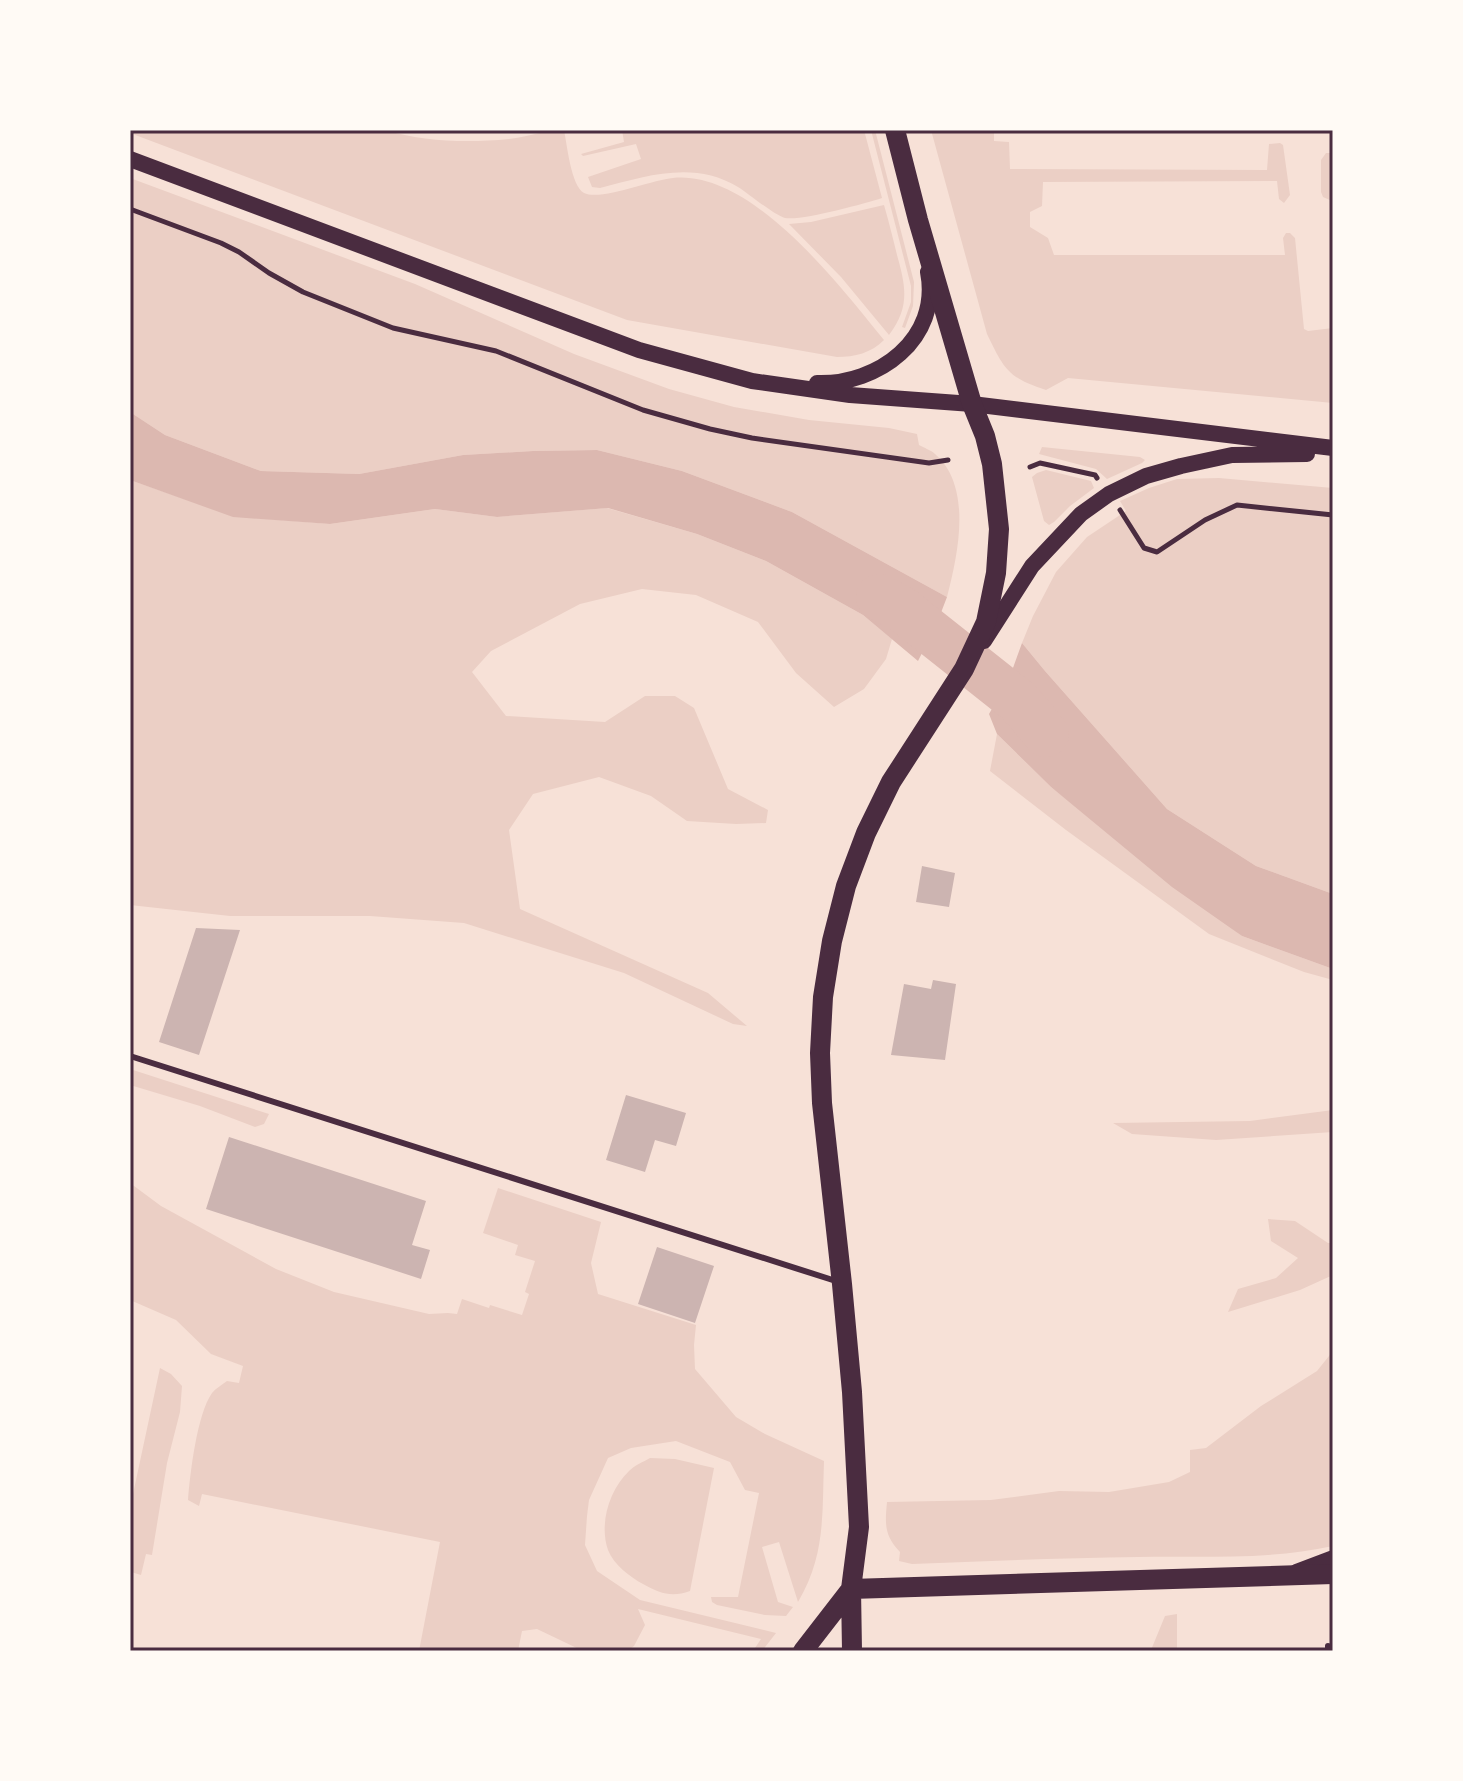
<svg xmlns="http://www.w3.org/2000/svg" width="1463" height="1781" font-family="'DM Sans',sans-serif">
	<rect width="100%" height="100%" fill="#f7e1d7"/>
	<path fill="#ebcfc5" d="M130,130H385C423,142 469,143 509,139C528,137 545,130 564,130C567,144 571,186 584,193C601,201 651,180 673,178C752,170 839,285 884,340C871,353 855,357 837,357L627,320L130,133Z
		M622,130H864L882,198C863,204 802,221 785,218C774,215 749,194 738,187C694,160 646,176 600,188L592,187L588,177L641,159L636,144L583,156L581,154L624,142Z
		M871,130H875L914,282L913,306L905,328L902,327L911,302V286Z
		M931,130H994V141L1009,142L1010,169L1267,170L1269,144L1280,143L1283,145L1290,195L1284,203L1279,199L1277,181L1043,182L1042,206L1030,212V227L1048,238L1054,255H1285L1283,238L1286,233H1290L1295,238L1304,329L1308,331L1333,328V403L1068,378L1046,390C1008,378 1004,369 987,334Z
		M1326,153H1330L1333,156L1332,201L1323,197L1321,192V160Z
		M130,178L415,284L574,354L669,389L734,407L809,420L889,428L917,434L919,445C924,448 931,450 935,454C973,487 958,554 947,597L792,512L682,471L597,450L533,451L463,455L359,474L261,471L165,435L130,412Z
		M884,205C889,222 893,239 897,255C906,287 910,307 889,335L841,277L789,224L811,222Z
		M1042,447L1140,457L1145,460L1142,463L1107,479L1096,469L1039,454Z
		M1046,470L1091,481L1094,488L1070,506L1054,522L1049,525L1044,521L1032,477L1037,473Z
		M1219,478L1333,488V894L1256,866L1167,809L1045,671L1022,643L1033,616L1056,572L1087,537L1126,511L1120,501L1149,488L1177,479Z
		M130,480L233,516L330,524L435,509L497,517L607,508L697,534L766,561L863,615L892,639L886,659L864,689L834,707L796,673L758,622L696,595L642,589L580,604L491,651L472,672L506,716L605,722L645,696H675L694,708L728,789L768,810L766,823L736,824L687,821L651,796L599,777L533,794L509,830L520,909L708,993L747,1026L733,1024L624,973L464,923L370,916H230L130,905Z
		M997,734L1051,787L1242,936L1333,969V980L1304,972L1209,934L1066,830L990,771Z
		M130,1069L269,1114L264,1124L255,1127L200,1106L130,1085Z
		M1333,1110V1132L1216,1140L1132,1134L1113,1123L1250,1121Z
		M130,1183L161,1206L276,1269L334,1292L429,1314L448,1313L457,1314L462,1299L489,1308L490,1305L522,1315L529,1294L525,1292L535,1261L515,1255L518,1245L483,1233L498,1188L601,1222L591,1263L598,1294L696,1325L694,1345L695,1369L736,1417L765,1434L824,1461C822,1513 826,1555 798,1602L779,1542L762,1547L778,1602L793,1607L786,1616L765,1615L717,1605L712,1602L711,1597H738L759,1493L745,1490L730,1462L676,1441L631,1448L608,1458L589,1500L587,1516L585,1545L597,1571L640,1600L776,1633L762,1651H753L761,1639L638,1609L645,1625L634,1646L627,1651H583L537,1629L522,1631L518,1651H419L440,1542L202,1494L199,1506L188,1500C190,1474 197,1414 212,1393C216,1388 222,1385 227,1381L239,1383L243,1366L211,1354L176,1320L130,1300Z
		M1268,1219L1295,1221L1328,1243H1333V1275L1300,1290L1228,1312L1238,1289L1276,1278L1298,1258L1271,1241Z
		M1333,1351V1546C1270,1560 1203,1556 1138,1557C1063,1558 987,1561 912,1564L899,1561L900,1552C884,1535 885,1524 887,1502L991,1500L1059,1491L1109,1492L1169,1482L1190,1472V1450L1206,1448L1261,1406L1317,1371Z
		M160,1368L171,1374L182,1386L180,1412L167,1463L152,1555L146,1554L141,1575L131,1572L130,1574V1508Z
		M650,1458L675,1459L714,1468L690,1591C671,1598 660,1593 643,1584C630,1577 614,1565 608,1550C599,1524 609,1490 629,1471C635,1465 643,1462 650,1458Z
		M1177,1614V1651H1145L1151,1650L1165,1616Z"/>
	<path fill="#dcb8b0" d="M130,412L165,435L261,471L359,474L463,455L533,451L597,450L682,471L792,512L947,597L937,623L918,661L863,615L766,561L697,534L608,508L497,517L435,509L330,524L233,517L130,480Z
		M1022,643L1045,671L1167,809L1256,866L1333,894V969L1242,936L1172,887L1051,787L997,734L989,714L1009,679Z"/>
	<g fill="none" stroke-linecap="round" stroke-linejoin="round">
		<path stroke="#dcb8b0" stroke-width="46" d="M879,597L903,610L1019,702L1046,734"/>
	</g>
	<path fill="#ccb4b1" d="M922,866L955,873L949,907L916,902Z
		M196,928L240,930L199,1055L159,1042Z
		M933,980L956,984L945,1060L891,1055L904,984L931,989Z
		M626,1095L686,1113L676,1146L655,1140L645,1172L606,1160Z
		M229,1137L426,1201L412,1245L430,1250L421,1279L206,1209Z
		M657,1247L714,1266L695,1323L638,1304Z"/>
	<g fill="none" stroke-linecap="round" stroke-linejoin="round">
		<path stroke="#4a2c40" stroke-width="5" d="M130,209L221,243L239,252L269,273L303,292L393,328L496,351L643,410L710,429L752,438L929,463L948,460
			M1030,467L1040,463L1095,475L1097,478
			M1120,510L1144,548L1157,552L1205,520L1237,505L1333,515"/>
		<path stroke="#4a2c40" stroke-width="6" d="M130,1056L839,1282
			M1328,1646V1651"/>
		<path stroke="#4a2c40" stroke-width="14" d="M1296,1571L1333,1557"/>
		<path stroke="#4a2c40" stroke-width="16" d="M130,159L639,350L752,381L850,395L972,404L1333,448
			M817,383C878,385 941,339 928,272
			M984,641L1032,566L1081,514L1109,494L1146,476L1181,466L1232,455L1307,454"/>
		<path stroke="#4a2c40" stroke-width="20" d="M851,1589L1333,1574
			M803,1651L851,1589
			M852,1651L851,1589L859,1527L852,1392L842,1284L822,1103L820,1053L823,997L832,941L846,886L866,833L891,782L964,669L986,622L996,573L999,529L992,464L985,436L972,404L918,220L895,130"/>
	</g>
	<rect width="1463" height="1781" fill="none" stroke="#fffaf5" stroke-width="264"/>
	<rect x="132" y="132" width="1199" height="1517" fill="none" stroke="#4a2c40" stroke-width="3"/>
</svg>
